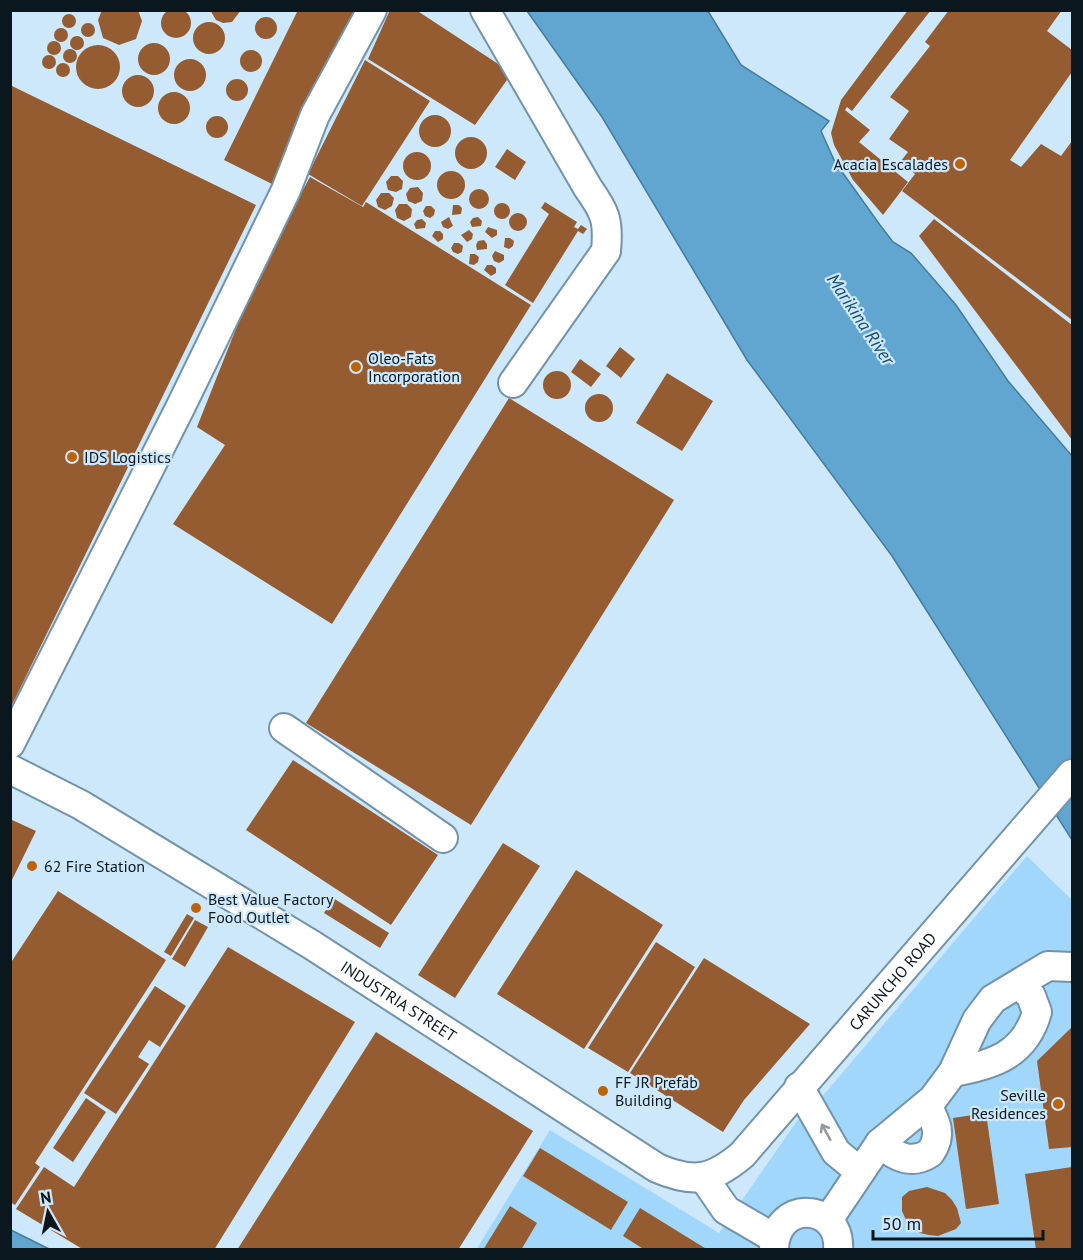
<svg xmlns="http://www.w3.org/2000/svg" width="1083" height="1260" font-family="'PT Sans',sans-serif">
	<rect width="100%" height="100%" fill="#cde8fb"/>
	<path fill="#a1d7fa" d="M1027,856L1072,900V1249L476,1250L550,1130L719,1233L797,1121L826,1092Z"/>
	<path fill="#61a6d1" stroke="#477b9c" stroke-width="1.5" d="M527,11H708L741,65L829,121L821,131L835,162L880,225L893,242L911,253L956,305L1008,381L1072,456V840L892,556L747,360L602,117Z
		M10,1230H11L49,1249H11Z"/>
	<path fill="#955c31" d="M161 23a15 15 0 1 1 30 0a15 15 0 1 1-30 0Z
		M102,10H138L142,21L136,39L119,45L103,38L98,20Z
		M210,10H241L232,22L223,23L216,20Z
		M298,10H358L272,184L224,160Z
		M390,10H416L512,73L475,125L368,59Z
		M908,10H931L852,111L847,107L845,110L870,130L859,142L908,182L883,215L853,180L834,145L831,133L841,100Z
		M949,10H1062L1047,31L1072,50V72L1010,160L1021,167L1041,144L1061,156L1072,141V320L902,191L915,174L901,161L908,152L889,139L909,111L890,97L930,46L925,42Z
		M62 21a7 7 0 1 1 14 0a7 7 0 1 1-14 0Z
		M255 28a11 11 0 1 1 22 0a11 11 0 1 1-22 0Z
		M193 38a16 16 0 1 1 32 0a16 16 0 1 1-32 0Z
		M81 30a7 7 0 1 1 14 0a7 7 0 1 1-14 0Z
		M54 35a7 7 0 1 1 14 0a7 7 0 1 1-14 0Z
		M70 43a7 7 0 1 1 14 0a7 7 0 1 1-14 0Z
		M47 48a7 7 0 1 1 14 0a7 7 0 1 1-14 0Z
		M138 59a16 16 0 1 1 32 0a16 16 0 1 1-32 0Z
		M76 67a22 22 0 1 1 44 0a22 22 0 1 1-44 0Z
		M63 56a7 7 0 1 1 14 0a7 7 0 1 1-14 0Z
		M240 61a11 11 0 1 1 22 0a11 11 0 1 1-22 0Z
		M42 62a7 7 0 1 1 14 0a7 7 0 1 1-14 0Z
		M174 75a16 16 0 1 1 32 0a16 16 0 1 1-32 0Z
		M365,60L430,101L362,206L308,174Z
		M56 70a7 7 0 1 1 14 0a7 7 0 1 1-14 0Z
		M122 91a16 16 0 1 1 32 0a16 16 0 1 1-32 0Z
		M226 90a11 11 0 1 1 22 0a11 11 0 1 1-22 0Z
		M10,85L256,205L10,709Z
		M158 108a16 16 0 1 1 32 0a16 16 0 1 1-32 0Z
		M419 131a16 16 0 1 1 32 0a16 16 0 1 1-32 0Z
		M206 127a11 11 0 1 1 22 0a11 11 0 1 1-22 0Z
		M455 153a16 16 0 1 1 32 0a16 16 0 1 1-32 0Z
		M507,149L526,162L515,180L495,167Z
		M403 166a14 14 0 1 1 28 0a14 14 0 1 1-28 0Z
		M437 185a14 14 0 1 1 28 0a14 14 0 1 1-28 0Z
		M391,176H398L403,181L402,189L396,192L388,190L386,182Z
		M310,177L363,207L366,202L531,305L332,624L173,524L225,445L197,427L245,306L277,238Z
		M418,187L423,193L422,201L415,204L408,201L406,194L410,188Z
		M469 199a10 10 0 1 1 20 0a10 10 0 1 1-20 0Z
		M381,193H389L394,198L392,206L385,210L378,207L376,200Z
		M545,202L577,222L574,227L578,229L581,225L587,229L583,234L578,231L533,303L505,285L549,214L541,208Z
		M494 211a8 8 0 1 1 16 0a8 8 0 1 1-16 0Z
		M399,204H407L412,209L411,217L404,221L397,218L395,210Z
		M453,205H459L462,208L461,214L452,215Z
		M426,206H431L435,210L434,215L430,218L425,216L423,211Z
		M509 222a9 9 0 1 1 18 0a9 9 0 1 1-18 0Z
		M449,217L453,226L448,229L443,227L441,222Z
		M478,217L482,221L481,226L472,227L470,222L473,218Z
		M422,219L426,223L425,228L416,229L414,224L417,220Z
		M934,219L1072,325V440L919,236Z
		M488,227L497,230V235L492,238L485,232Z
		M469,230L473,234L472,239L467,242L461,235Z
		M435,231H440L443,234V239L438,242L432,236Z
		M505,238H510L514,241L513,246L509,249L504,247Z
		M484,240L487,244V249L477,250L476,245L478,241Z
		M454,243H459L463,246L462,252L458,254L453,252L451,248Z
		M495,251L504,255V260L499,263L494,261L492,256Z
		M470,254H475L479,257L478,262L474,265L469,264Z
		M487,265H492L496,268V273L491,276L484,270Z
		M620,347L635,359L621,378L606,366Z
		M580,359L601,374L591,387L571,372Z
		M543 385a14 14 0 1 1 28 0a14 14 0 1 1-28 0Z
		M667,373L713,401L682,451L636,423Z
		M585 408a14 14 0 1 1 28 0a14 14 0 1 1-28 0Z
		M509,398L674,500L471,825L306,723Z
		M293,760L438,855L391,925L246,830Z
		M10,819L36,831L10,884Z
		M503,843L540,866L455,998L418,975Z
		M576,870L663,925L584,1049L497,994Z
		M58,891L166,960L35,1163L40,1167L15,1205L10,1202V964Z
		M333,898L389,933L380,948L324,913Z
		M187,914L194,918L171,956L164,952Z
		M195,920L208,927L185,967L172,959Z
		M656,942L695,967L628,1072L588,1048Z
		M228,947L355,1022L214,1250H84L16,1209L44,1167L74,1187Z
		M704,958L810,1024L744,1100L723,1132L630,1073Z
		M155,986L186,1006L160,1047L149,1040L138,1057L149,1064L116,1114L84,1093Z
		M1072,1027V1147L1049,1149L1037,1061Z
		M376,1032L533,1131L458,1250H237Z
		M86,1098L106,1112L73,1162L53,1148Z
		M986,1113L999,1204L966,1209L953,1118Z
		M540,1148L628,1202L611,1230L523,1176Z
		M1072,1167V1250H1036L1025,1174Z
		M927,1187L945,1193L952,1200L957,1208L961,1223L956,1229L938,1236L929,1235L920,1233L906,1220L902,1211V1197L909,1191Z
		M510,1206L537,1223L521,1250H483Z
		M640,1208L708,1250H645L623,1236Z"/>
	<g fill="none" stroke-linecap="round" stroke-linejoin="round">
		<g stroke="#7393a9" stroke-width="32">
			<g id="minor">
				<path d="M485,10L588,188C605,212 609,220 606,251L513,383"/>
				<path d="M284,728L443,838"/>
				<path d="M10,744L181,406L286,190L315,115L372,10"/>
				<path id="s1" d="M10,769L81,805L312,945L657,1168C694,1184 712,1180 742,1155L1072,774"/>
				<path d="M953,1072C993,1065 1025,1055 1037,1012L1031,996L1019,984"/>
				<path d="M799,1087L836,1152L859,1171"/>
				<path d="M880,1143C895,1157 912,1165 930,1153C943,1135 936,1122 927,1105"/>
				<path d="M704,1178L726,1210L774,1238"/>
				<path d="M828,1220L880,1143L933,1099L953,1072L977,1020L993,999L1048,966L1072,967"/>
				<path d="M774,1250C774,1199 842,1202 838,1250"/>
			</g>
		</g>
		<use href="#minor" stroke="#fff" stroke-width="28"/>
	</g>
	<defs><path id="oneway-shaft" d="M-6 0H5M1.5-3L5.5 0L1.5 3" fill="none" stroke-width="1.6" stroke-linecap="round" stroke-linejoin="round" transform="scale(1.5)"/></defs>
	<use stroke="#91979a" href="#oneway-shaft" transform="translate(826 1132) rotate(-119)"/>
	<g fill="#bd6308" stroke="#cde8fb" stroke-width="2">
		<circle cx="960" cy="164" r="6"/>
		<circle cx="356" cy="367" r="6"/>
		<circle cx="72" cy="457" r="6"/>
		<circle cx="32" cy="866" r="6"/>
		<circle cx="196" cy="908" r="6"/>
		<circle cx="603" cy="1091" r="6"/>
		<circle cx="1058" cy="1104" r="6"/>
	</g>
	<g text-anchor="middle" dominant-baseline="central" stroke-width="4.5" stroke-linejoin="round" paint-order="stroke">
		<g font-size="16" fill="#0a171f" stroke="#cde8fb" text-anchor="start">
			<text x="948" y="164" text-anchor="end">Acacia Escalades</text>
			<text x="368" y="358">Oleo-Fats<tspan x="368" dy="18">Incorporation</tspan></text>
			<text x="84" y="457">IDS Logistics</text>
			<text x="44" y="866">62 Fire Station</text>
			<text x="208" y="899">Best Value Factory<tspan x="208" dy="18">Food Outlet</tspan></text>
			<text x="615" y="1082">FF JR Prefab<tspan x="615" dy="18">Building</tspan></text>
			<text x="1046" y="1095" text-anchor="end">Seville<tspan x="1046" dy="18">Residences</tspan></text>
		</g>
		<g font-size="16" fill="#0a171f" stroke="#cde8fb">
			<text stroke="none"><textPath href="#s1" startOffset="1083">CARUNCHO ROAD</textPath></text>
			<text stroke="none"><textPath href="#s1" startOffset="453">INDUSTRIA STREET</textPath></text>
		</g>
		<g font-size="18" font-style="italic" fill="#194e6c" stroke="#cde8fb">
			<text transform="translate(861 319) rotate(56)">Marikina River</text>
		</g>
	</g>
	<rect width="1083" height="1260" fill="none" stroke="#0a171f" stroke-width="24"/>
	<g transform="translate(48 1212) rotate(351)" stroke="#cde8fb" stroke-width="4.5" paint-order="stroke">
	<path d="M0-4.5L10 22L0 15L-10 22Z" fill="#0a171f"/>
	<text y="-9" font-size="16" font-weight="bold" text-anchor="middle" fill="#0a171f">N</text>
	</g>
	<path d="M873 1230v9h170v-9" fill="none" stroke="#0a171f" stroke-width="3"/>
	<text x="882" y="1230" font-size="18" fill="#0a171f" stroke="#cde8fb" stroke-width="4.5" paint-order="stroke">50 m</text>
</svg>
